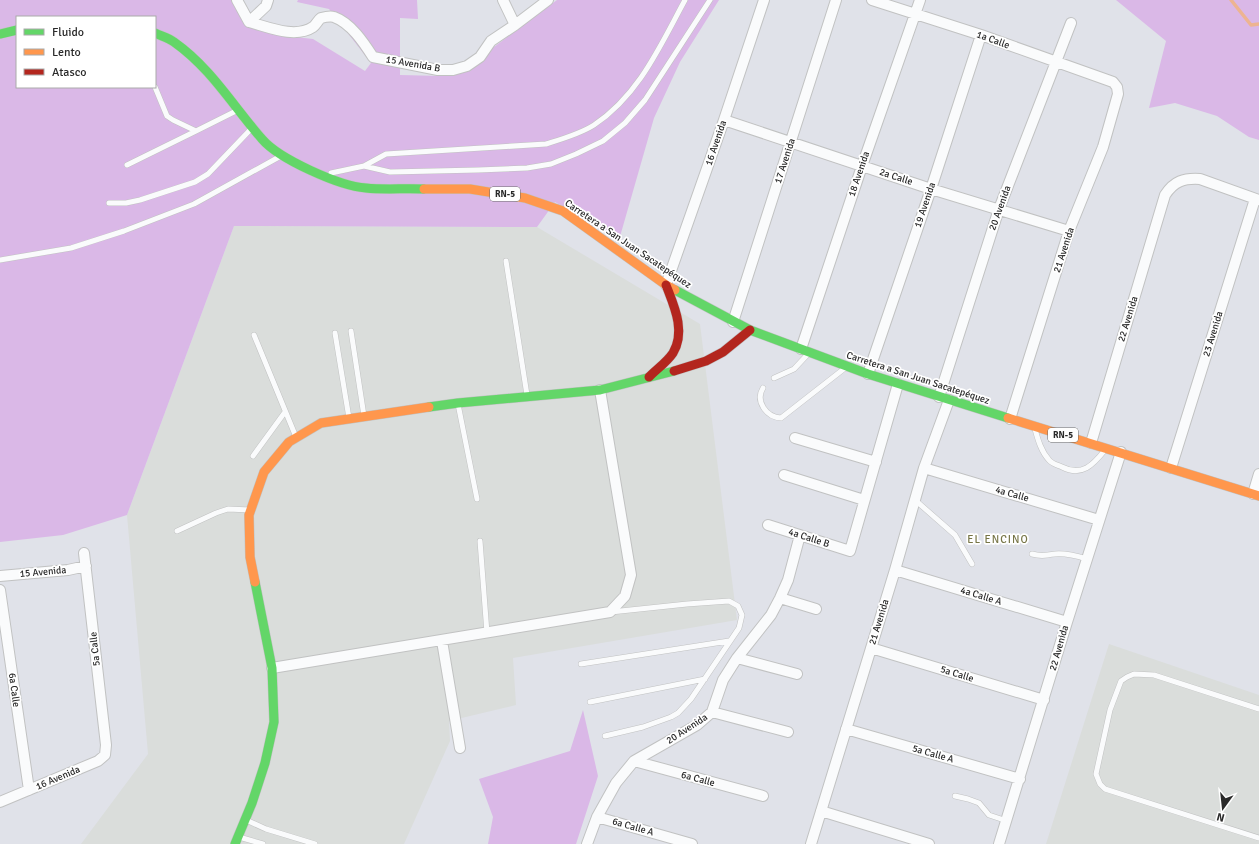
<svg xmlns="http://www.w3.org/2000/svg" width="1259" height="844" font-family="Signika,sans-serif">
	<rect width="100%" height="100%" fill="#e0e2e9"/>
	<path fill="#dadddb" d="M234,226L537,227L700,324L737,620L513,658L516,705L449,721L450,741L404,844H81L148,754L127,515Z
		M1109,644L1259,695V844H1046Z"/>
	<path fill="#dab8e7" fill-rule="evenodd" d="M0,0H241L249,17L272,30L295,37L313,39L365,71L371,63L329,9L297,2L298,0H417L418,19L400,18V75L441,76L470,68L494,47L557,0H719L680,62L654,118L619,240L555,202L537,227L234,226L127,515L63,535L0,542ZM17,17H155V87H17Z
		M1116,0H1259V140L1249,137L1217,116L1175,103L1149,108L1166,41Z
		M583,710L598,776L576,844H488L493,817L479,779L570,751Z"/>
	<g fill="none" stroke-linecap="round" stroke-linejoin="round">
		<path stroke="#edb491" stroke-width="3.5" d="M1231,0L1251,25L1259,24"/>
		<g stroke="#c1c2c2" stroke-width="6">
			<path id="lane" d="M155,87L167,116L173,120L196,131L236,111
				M127,165L196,131
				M364,166L390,172L478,170L527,168L551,164L576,154L603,141L625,123L645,100L710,0
				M331,173L364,166L386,154L546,144C562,139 580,134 594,125C639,95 660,46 685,0
				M109,203H126L140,200L195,182L208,174L251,129
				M0,260L71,248L124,231L194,204L279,157
				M506,261L527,395
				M351,331L364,416
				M335,333L349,418
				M254,335L296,437
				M774,378L794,369L808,354
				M763,388C755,401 766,417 781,418L845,368
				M458,404L477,499
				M1035,429C1038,440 1041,451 1049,460C1052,464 1058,465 1062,467C1082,477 1093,465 1105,450
				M253,456L285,412
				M915,500L955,535L972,564
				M177,531L216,513L228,509L250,510
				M480,541L487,633
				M1032,554C1043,557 1044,555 1055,554C1065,553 1077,556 1087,559
				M581,664L729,641
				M590,702L705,679
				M1259,709L1154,675L1134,674L1127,677L1121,681L1110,710L1096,774L1100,784L1105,789L1259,838
				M605,736L643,727L671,717L678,713L691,699L739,628L742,615L738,606L729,601L687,604L611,612
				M955,796L968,799L979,803L989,815L1007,821
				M246,820L266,829L315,844
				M239,837L263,844"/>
		</g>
		<g stroke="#c1c2c2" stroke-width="12">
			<path id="street" d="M237,0L249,22C268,27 295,39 313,27C316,25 318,20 321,18C325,17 330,16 334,17C351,23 364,43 373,57L438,70H453L467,66L480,57L491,41L515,25L548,0
				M503,0L515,25
				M872,0L981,35L1113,82L1117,87L1118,94L1103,147L1069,231L1010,419
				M249,22L266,6L268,0
				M724,120L931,189L1069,231
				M666,285L724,120L764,0
				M733,322L836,0
				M801,349L862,166L920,0
				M868,374L931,189L981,35
				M939,397L999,209L1071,23
				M795,438L876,462
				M1091,443L1165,195C1174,181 1184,178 1200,179L1259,200
				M924,468L1099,520
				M1171,468L1255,199
				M784,475L864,500
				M1253,494L1259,474
				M768,525L850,551L898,384
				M895,570L1067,622
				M0,576L68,570L86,566
				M0,590L29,790
				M780,598L816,609
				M442,641L460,748
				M871,648L1044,700
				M737,658L797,674
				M272,668L610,612L625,596L631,575L600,390
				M712,712L788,732
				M846,729L1020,779
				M634,761L763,796
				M0,802L98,761L105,755L106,745L84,553
				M821,811L929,844
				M597,817L692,844
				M587,844L597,817L616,783L634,761L697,725L712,712L723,680L737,658L771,615L780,598L788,580L800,535
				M811,844L895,570L924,468L949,400
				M999,844L1067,622L1121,452"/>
		</g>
		<g stroke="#c1c2c2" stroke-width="10">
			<path id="fast" d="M155,33C161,36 169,38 174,42C211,68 233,106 262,139C279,159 339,186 366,188C385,190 405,188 424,189
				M0,34L17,30
				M675,290L750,330L868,374L1008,418
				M429,407L458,403L600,390L674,371
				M235,844L252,803L265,763L274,722L272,668L255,582"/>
		</g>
		<g stroke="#c1c2c2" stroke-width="10">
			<path id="slow" d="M424,189H470L525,198L563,211L666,285L675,290
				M1008,418L1259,496
				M255,582L250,557L249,515L264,472L289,442L321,423L429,407"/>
		</g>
		<g stroke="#c1c2c2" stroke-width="10">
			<path id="jam" d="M674,371L706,361L723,352L750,330
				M649,377C657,369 667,362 673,353C686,331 674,306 666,285"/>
		</g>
		<use href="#lane" stroke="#fafbfc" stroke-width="5"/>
		<use href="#street" stroke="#fafbfc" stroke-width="10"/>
		<use href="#fast" stroke="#63d668" stroke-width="9"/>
		<use href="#slow" stroke="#ff974d" stroke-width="9"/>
		<use href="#jam" stroke="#b3261e" stroke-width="9"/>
	</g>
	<g text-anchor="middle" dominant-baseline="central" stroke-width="3.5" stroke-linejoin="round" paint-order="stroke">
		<g fill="#fff" stroke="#6a6a6a" stroke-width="1">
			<rect x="490" y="187" width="30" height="14" rx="3"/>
			<rect x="1048" y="428" width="30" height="14" rx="3"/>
		</g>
		<g font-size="9" font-weight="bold" fill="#2a2a2a">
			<text x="505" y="194">RN-5</text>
			<text x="1063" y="435">RN-5</text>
		</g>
		<g font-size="10" fill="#2a2a2a" stroke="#fff">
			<text transform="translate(993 40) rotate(20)">1a Calle</text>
			<text transform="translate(413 64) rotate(10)">15 Avenida B</text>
			<text transform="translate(716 143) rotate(-71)">16 Avenida</text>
			<text transform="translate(785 161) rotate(-72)">17 Avenida</text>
			<text transform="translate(859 174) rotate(-71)">18 Avenida</text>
			<text transform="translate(896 177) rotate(18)">2a Calle</text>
			<text transform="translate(925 205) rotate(-71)">19 Avenida</text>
			<text transform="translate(1000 208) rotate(-70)">20 Avenida</text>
			<text transform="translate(628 244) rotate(34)">Carretera a San Juan Sacatepéquez</text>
			<text transform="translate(1064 250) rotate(-72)">21 Avenida</text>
			<text transform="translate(1128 319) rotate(-73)">22 Avenida</text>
			<text transform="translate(1213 334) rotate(-73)">23 Avenida</text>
			<text transform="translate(918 378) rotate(18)">Carretera a San Juan Sacatepéquez</text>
			<text transform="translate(1012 494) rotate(16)">4a Calle</text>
			<text transform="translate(809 538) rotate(18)">4a Calle B</text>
			<text transform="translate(43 572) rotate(-5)">15 Avenida</text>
			<text transform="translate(981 596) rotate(17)">4a Calle A</text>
			<text transform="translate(879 622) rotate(-73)">21 Avenida</text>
			<text transform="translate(1059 648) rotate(-74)">22 Avenida</text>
			<text transform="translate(95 649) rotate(-96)">5a Calle</text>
			<text transform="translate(957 674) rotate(17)">5a Calle</text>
			<text transform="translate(14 690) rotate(82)">6a Calle</text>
			<text transform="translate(687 729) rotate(-33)">20 Avenida</text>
			<text transform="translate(933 754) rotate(16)">5a Calle A</text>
			<text transform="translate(58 778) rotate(-23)">16 Avenida</text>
			<text transform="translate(698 779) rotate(15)">6a Calle</text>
			<text transform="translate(633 827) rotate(16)">6a Calle A</text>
		</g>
		<g font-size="11" letter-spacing="1" fill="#777546" stroke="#fff">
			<text x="998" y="539">EL ENCINO</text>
		</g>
	</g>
	<rect x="16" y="16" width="140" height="72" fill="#ffffff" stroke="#aaaaaa"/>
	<rect x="24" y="29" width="20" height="6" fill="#63d668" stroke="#aaaaaa"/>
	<text x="52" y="36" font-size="12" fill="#2a2a2a">Fluido</text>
	<rect x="24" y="49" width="20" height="6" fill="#ff974d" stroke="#aaaaaa"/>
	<text x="52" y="56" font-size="12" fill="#2a2a2a">Lento</text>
	<rect x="24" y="69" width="20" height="6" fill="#b3261e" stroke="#aaaaaa"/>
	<text x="52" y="76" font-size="12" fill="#2a2a2a">Atasco</text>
	<g transform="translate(1223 808) rotate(195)" stroke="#ffffff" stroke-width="3" paint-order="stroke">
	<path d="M0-3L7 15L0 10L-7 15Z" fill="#2a2a2a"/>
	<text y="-6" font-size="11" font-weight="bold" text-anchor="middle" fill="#2a2a2a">N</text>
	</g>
</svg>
